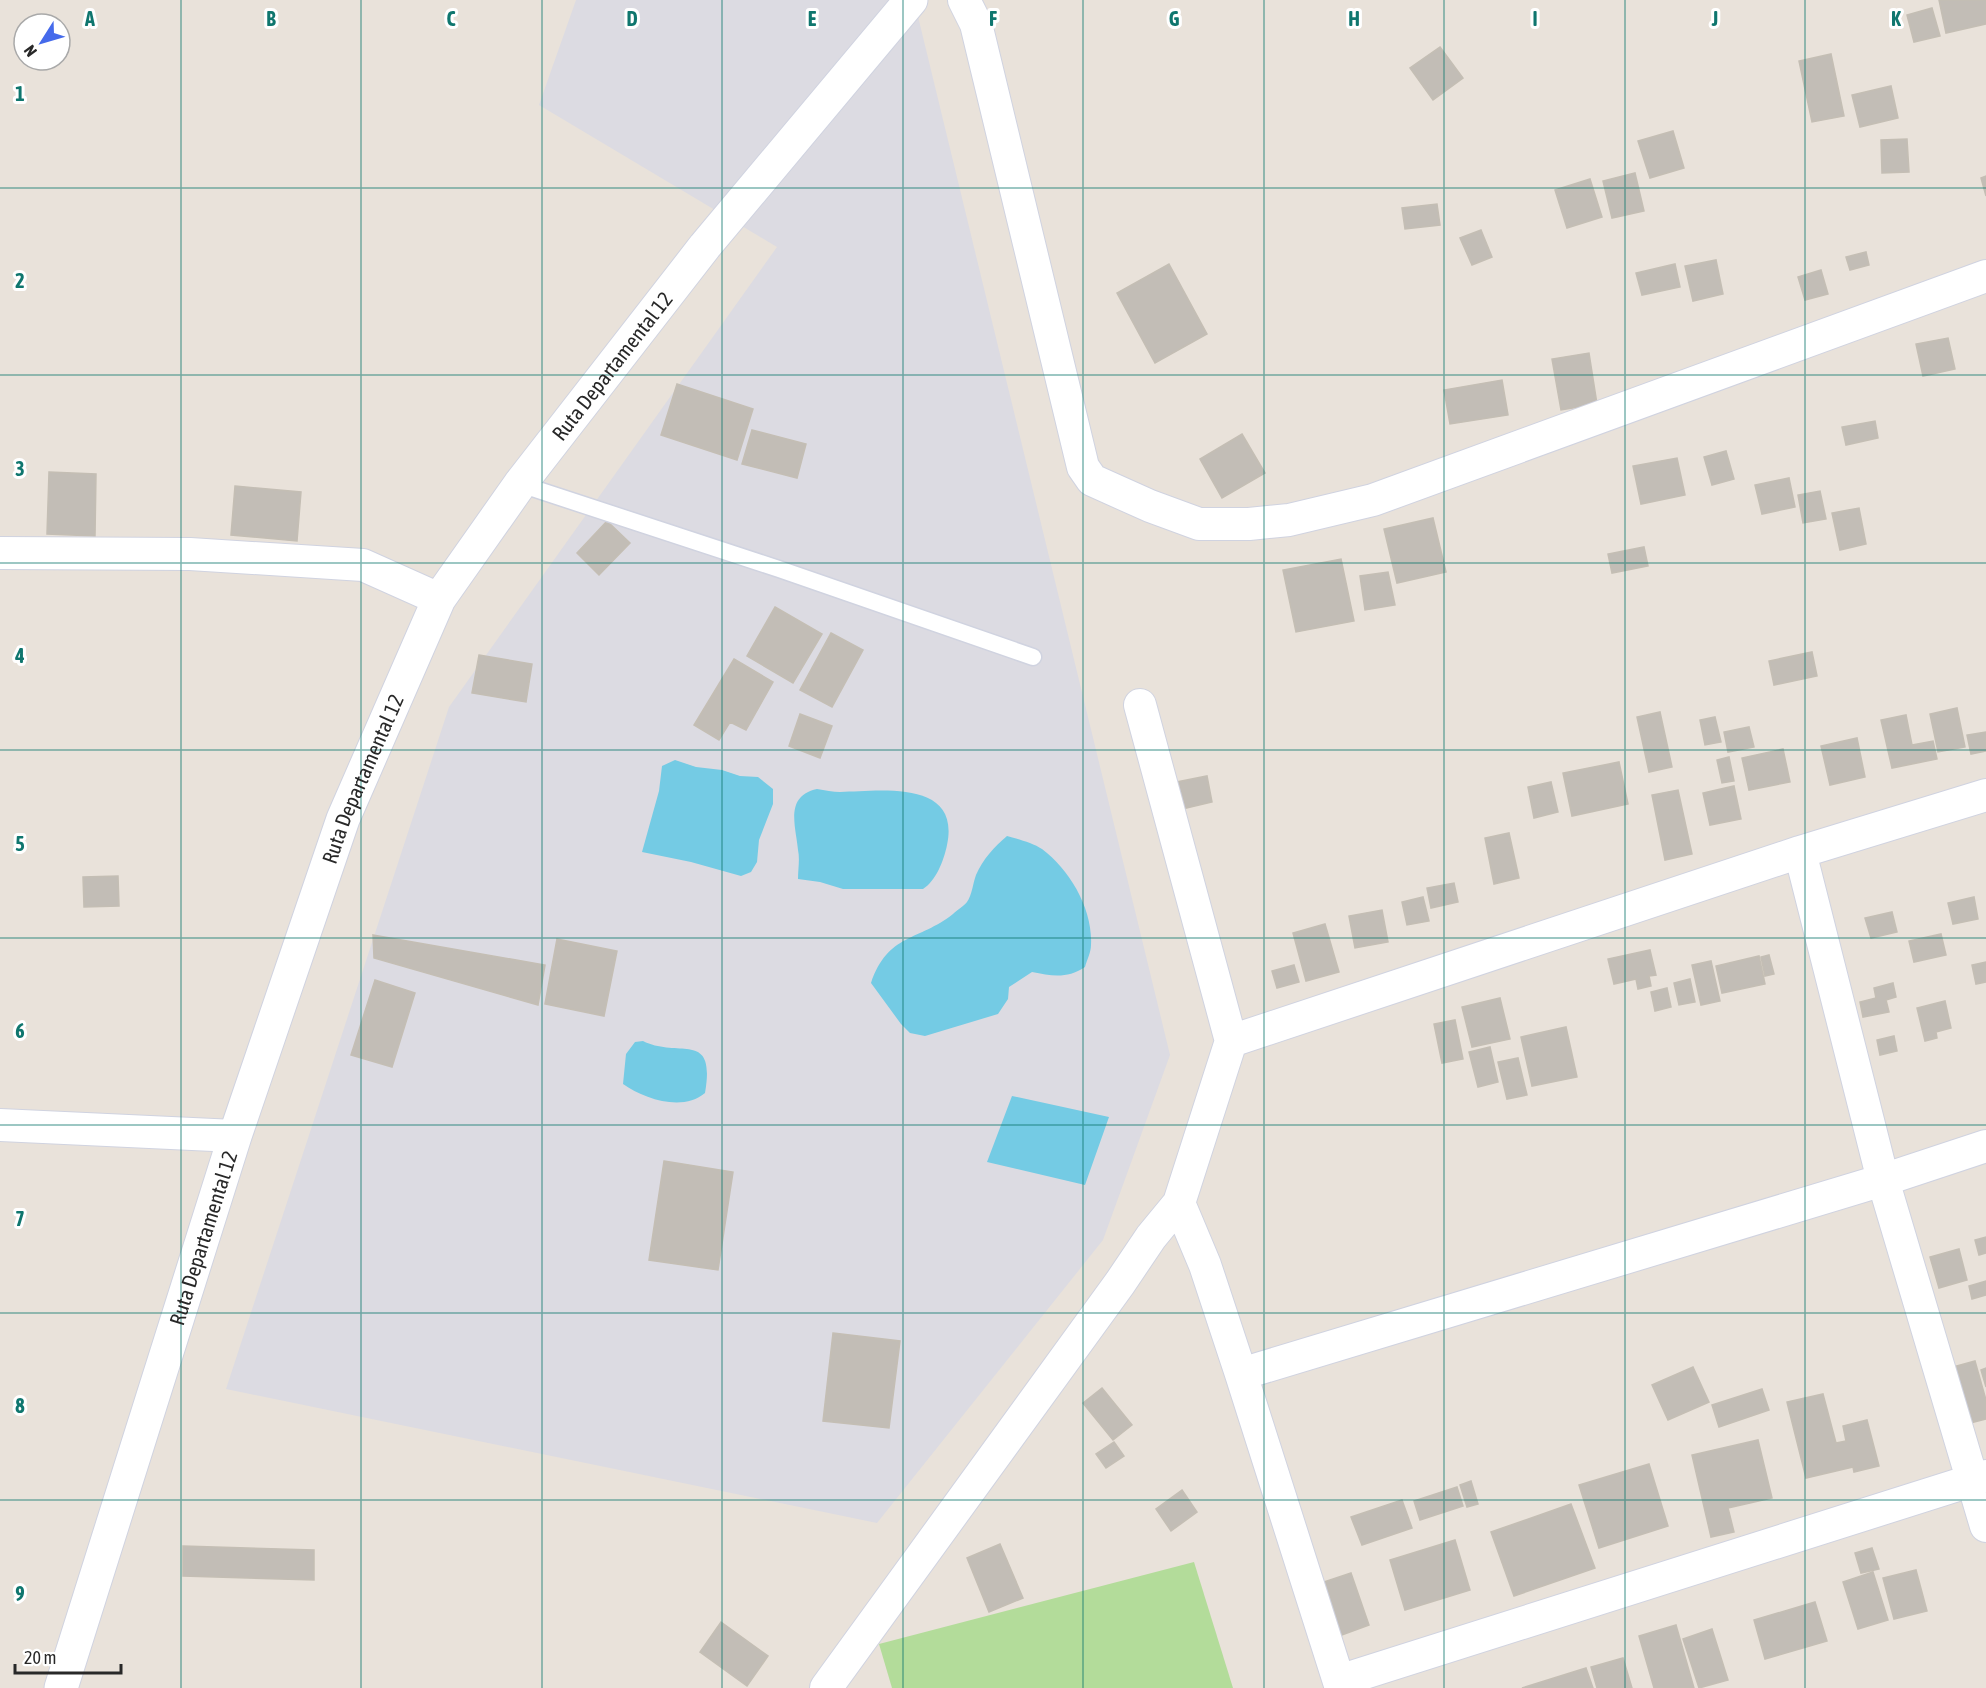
<svg xmlns="http://www.w3.org/2000/svg" width="1986" height="1688" font-family="'Asap Condensed',sans-serif">
	<rect width="100%" height="100%" fill="#e9e2da"/>
	<path fill="#dcdbe2" d="M576,0H914L1170,1055L1103,1240L877,1523L226,1389L449,707L777,247L539,105Z"/>
	<path fill="#b3dc9a" d="M1194,1562L1233,1688H892L879,1644Z"/>
	<path fill="#74cbe4" d="M675,760L696,767L722,770L740,776L758,777L773,789V804L759,840L757,862L751,872L741,876L691,862L642,852L659,791L662,766Z
		M817,789C825,790 833,792 840,792C880,791 961,779 947,845C944,860 936,881 923,889H843L820,882L798,879C798,869 800,859 798,850C796,827 784,796 817,789Z
		M1007,836C1018,839 1033,843 1042,849C1070,870 1093,909 1091,945C1091,952 1087,960 1085,967C1067,979 1052,976 1032,972L1009,987L1008,999L998,1014L925,1036L910,1033L901,1024L871,983C888,933 919,941 953,914C957,910 964,906 967,902C972,895 973,883 976,875C983,859 994,847 1007,836Z
		M643,1041C679,1059 716,1029 705,1093C683,1112 644,1099 623,1084L626,1054L635,1042Z
		M1012,1096L1109,1117L1085,1185L987,1162Z"/>
	<path fill="#c2bdb6" stroke="#c4beb4" stroke-width="1.5" d="M1939,0H1986V24L1946,33Z
		M1932,8L1940,36L1914,42L1907,15Z
		M1440,47L1463,78L1433,100L1410,68Z
		M1831,54L1844,116L1812,122L1799,61Z
		M1891,86L1898,118L1860,127L1852,95Z
		M1673,131L1684,168L1650,178L1638,141Z
		M1907,139L1909,172L1882,173L1881,140Z
		M1635,173L1644,211L1612,218L1603,181Z
		M1986,176V196L1981,178Z
		M1590,179L1602,217L1567,228L1555,190Z
		M1437,204L1440,225L1405,229L1402,208Z
		M1481,230L1492,257L1472,265L1460,238Z
		M1866,252L1869,265L1850,270L1846,257Z
		M1716,260L1723,294L1693,301L1685,266Z
		M1169,264L1207,334L1155,363L1117,293Z
		M1675,264L1680,287L1642,295L1636,273Z
		M1821,270L1828,294L1805,300L1798,277Z
		M1948,338L1955,369L1923,376L1916,344Z
		M1589,353L1597,404L1561,410L1552,359Z
		M1502,380L1508,415L1450,424L1444,390Z
		M677,384L753,409L737,460L661,435Z
		M1875,421L1878,438L1846,445L1842,427Z
		M752,430L806,444L797,478L742,464Z
		M1242,434L1265,473L1222,498L1200,459Z
		M1726,451L1734,479L1712,485L1704,457Z
		M1677,458L1685,495L1641,504L1633,466Z
		M49,472L96,474L95,536L47,534Z
		M1789,478L1795,507L1762,514L1755,485Z
		M235,486L301,492L297,541L231,535Z
		M1820,491L1826,519L1803,523L1798,495Z
		M1859,508L1866,544L1840,550L1832,513Z
		M1433,518L1446,572L1397,583L1384,529Z
		M607,521L630,543L599,575L577,553Z
		M1644,547L1648,566L1612,573L1608,554Z
		M1341,559L1354,621L1296,632L1283,570Z
		M1388,572L1395,605L1365,610L1360,576Z
		M775,607L822,634L793,683L747,656Z
		M831,633L863,650L832,707L800,690Z
		M1812,652L1817,676L1774,685L1769,661Z
		M479,655L532,664L526,702L472,693Z
		M734,659L773,682L746,730L730,722L719,740L694,725Z
		M1957,708L1965,747L1938,752L1930,714Z
		M1660,712L1672,767L1649,772L1637,717Z
		M800,714L832,726L820,758L789,746Z
		M1906,715L1912,745L1933,741L1937,759L1892,768L1881,720Z
		M1715,717L1721,742L1705,745L1700,720Z
		M1749,727L1754,747L1728,752L1724,732Z
		M1986,732V751L1971,754L1967,735Z
		M1857,738L1865,777L1830,785L1821,746Z
		M1783,749L1790,782L1749,790L1742,758Z
		M1729,757L1734,781L1722,783L1717,760Z
		M1619,762L1628,804L1572,816L1563,773Z
		M1207,776L1212,802L1182,809L1176,782Z
		M1551,782L1558,812L1534,818L1528,787Z
		M1734,786L1741,819L1710,825L1703,793Z
		M1678,790L1692,854L1665,860L1652,795Z
		M1509,833L1519,878L1494,884L1485,838Z
		M118,876L119,906L84,907L83,877Z
		M1454,883L1458,902L1431,908L1427,888Z
		M1423,897L1429,921L1407,925L1402,902Z
		M1974,897L1978,919L1953,924L1948,903Z
		M1382,910L1388,942L1355,948L1349,916Z
		M1892,912L1897,932L1871,938L1865,918Z
		M1325,924L1339,972L1306,981L1293,933Z
		M1941,934L1946,955L1914,962L1909,941Z
		M373,935L545,965L538,1005L374,958Z
		M557,939L617,951L604,1016L545,1004Z
		M1650,950L1656,975L1649,976L1651,986L1638,989L1636,979L1614,984L1608,959Z
		M1769,955L1774,974L1765,976L1761,957Z
		M1759,956L1765,984L1722,993L1716,966Z
		M1711,961L1720,1001L1701,1005L1692,965Z
		M1986,962V982L1976,984L1972,965Z
		M1294,965L1299,982L1277,988L1272,971Z
		M1690,979L1695,1002L1679,1005L1674,983Z
		M375,980L415,993L392,1067L351,1055Z
		M1893,983L1896,997L1886,1000L1889,1012L1863,1017L1860,1002L1876,998L1874,988Z
		M1667,988L1671,1007L1655,1011L1651,992Z
		M1500,998L1510,1039L1472,1047L1462,1007Z
		M1945,1001L1951,1028L1936,1032L1937,1038L1925,1041L1917,1008Z
		M1455,1020L1463,1059L1442,1063L1434,1024Z
		M1566,1027L1577,1077L1532,1086L1521,1037Z
		M1894,1036L1897,1051L1880,1055L1877,1040Z
		M1490,1047L1498,1082L1478,1087L1469,1052Z
		M1518,1058L1527,1095L1507,1099L1498,1062Z
		M664,1161L733,1172L718,1270L649,1260Z
		M1986,1237V1253L1979,1255L1975,1240Z
		M1959,1249L1967,1280L1939,1288L1930,1257Z
		M1986,1281V1295L1972,1299L1969,1286Z
		M833,1333L900,1341L889,1428L823,1421Z
		M1975,1361L1986,1400V1419L1970,1423L1953,1367Z
		M1693,1367L1709,1402L1668,1420L1652,1385Z
		M1986,1368V1387L1981,1370Z
		M1102,1388L1132,1425L1113,1440L1083,1403Z
		M1762,1389L1769,1410L1719,1427L1712,1405Z
		M1823,1394L1836,1443L1846,1441L1843,1426L1867,1420L1879,1466L1854,1472L1853,1467L1806,1478L1787,1402Z
		M1758,1440L1772,1498L1728,1508L1734,1532L1711,1537L1692,1455Z
		M1114,1442L1124,1456L1106,1468L1096,1454Z
		M1649,1464L1668,1526L1599,1548L1579,1485Z
		M1471,1481L1478,1504L1467,1507L1460,1485Z
		M1457,1487L1463,1506L1420,1520L1414,1501Z
		M1182,1490L1197,1512L1171,1531L1156,1509Z
		M1402,1500L1412,1528L1362,1545L1351,1517Z
		M1571,1504L1595,1568L1514,1596L1491,1532Z
		M1455,1540L1470,1590L1405,1610L1390,1560Z
		M1000,1544L1023,1598L989,1612L967,1558Z
		M183,1546L314,1550V1580L183,1576Z
		M1872,1548L1879,1569L1861,1573L1855,1553Z
		M1916,1570L1927,1611L1894,1619L1883,1578Z
		M1873,1572L1888,1620L1858,1629L1843,1582Z
		M1351,1573L1369,1625L1339,1636L1321,1583Z
		M1815,1602L1827,1641L1765,1659L1754,1620Z
		M721,1622L768,1656L747,1686L700,1652Z
		M1676,1625L1694,1688H1654L1639,1636Z
		M1712,1629L1728,1680L1699,1688L1683,1639Z
		M1623,1658L1632,1688H1597L1591,1667Z
		M1586,1668L1593,1688H1522Z"/>
	<g fill="none" stroke-linecap="round" stroke-linejoin="round">
		<g stroke="#d0d3e0" stroke-width="19">
			<path id="lane" d="M520,484L779,569L1033,657"/>
		</g>
		<g stroke="#d0d3e0" stroke-width="34">
			<path id="street" d="M964,0L976,24L1083,467L1092,480L1150,506L1199,524H1249L1289,520L1373,500L1986,276
				M0,553L190,554L363,565L439,599
				M1140,705L1231,1041
				M1800,852L1883,1180L1986,1526
				M0,1125L235,1136
				M1179,1203L1205,1265L1241,1374L1341,1688
				M1241,1374L1883,1180L1986,1146
				M1339,1681L1986,1476
				M826,1688L1120,1283L1151,1237L1179,1203L1231,1041L1800,852L1986,795"/>
		</g>
		<g stroke="#d0d3e0" stroke-width="35">
			<g id="secondary">
				<path id="s1" d="M61,1688L235,1136L343,819L439,599L520,484L705,246L911,0"/>
			</g>
		</g>
		<use href="#lane" stroke="#fff" stroke-width="16"/>
		<use href="#street" stroke="#fff" stroke-width="32"/>
		<use href="#secondary" stroke="#fff" stroke-width="33"/>
	</g>
	<path fill="none" stroke="#0f766e" stroke-width="1.5" stroke-opacity="0.55" d="M181,0V1688M361,0V1688M542,0V1688M722,0V1688M903,0V1688M1083,0V1688M1264,0V1688M1444,0V1688M1625,0V1688M1805,0V1688M0,188H1986M0,375H1986M0,563H1986M0,750H1986M0,938H1986M0,1125H1986M0,1313H1986M0,1500H1986"/>
	<g text-anchor="middle" dominant-baseline="central" stroke-width="6" stroke-linejoin="round" paint-order="stroke">
		<g font-size="21" fill="#282828" stroke="#fff">
			<text stroke="none"><textPath href="#s1" startOffset="1444">Ruta Departamental 12</textPath></text>
			<text stroke="none"><textPath href="#s1" startOffset="958">Ruta Departamental 12</textPath></text>
			<text stroke="none"><textPath href="#s1" startOffset="472">Ruta Departamental 12</textPath></text>
		</g>
	</g>
	<g font-size="20" text-anchor="middle" font-weight="bold" fill="#0f766e" stroke="#fff" stroke-width="6" stroke-linejoin="round" paint-order="stroke">
		<text x="90" y="26">A</text>
		<text x="271" y="26">B</text>
		<text x="451" y="26">C</text>
		<text x="632" y="26">D</text>
		<text x="812" y="26">E</text>
		<text x="993" y="26">F</text>
		<text x="1174" y="26">G</text>
		<text x="1354" y="26">H</text>
		<text x="1535" y="26">I</text>
		<text x="1715" y="26">J</text>
		<text x="1896" y="26">K</text>
		<text x="20" y="101">1</text>
		<text x="20" y="288">2</text>
		<text x="20" y="476">3</text>
		<text x="20" y="663">4</text>
		<text x="20" y="851">5</text>
		<text x="20" y="1038">6</text>
		<text x="20" y="1226">7</text>
		<text x="20" y="1413">8</text>
		<text x="20" y="1601">9</text>
	</g>
	<g transform="translate(42 42) rotate(233)"><circle r="28" fill="#ffffff" stroke="#a9a9a9" stroke-width="1.5"/>
	<path d="M0-4.5L10 22L0 15L-10 22Z" fill="#456aeb"/>
	<text y="-9" font-size="16" font-weight="bold" text-anchor="middle" fill="#282828">N</text>
	</g>
	<path d="M15 1664v9h106v-9" fill="none" stroke="#282828" stroke-width="3"/>
	<text x="24" y="1664" font-size="18" fill="#282828" stroke="#ffffff" stroke-width="4.5" paint-order="stroke">20 m</text>
</svg>
